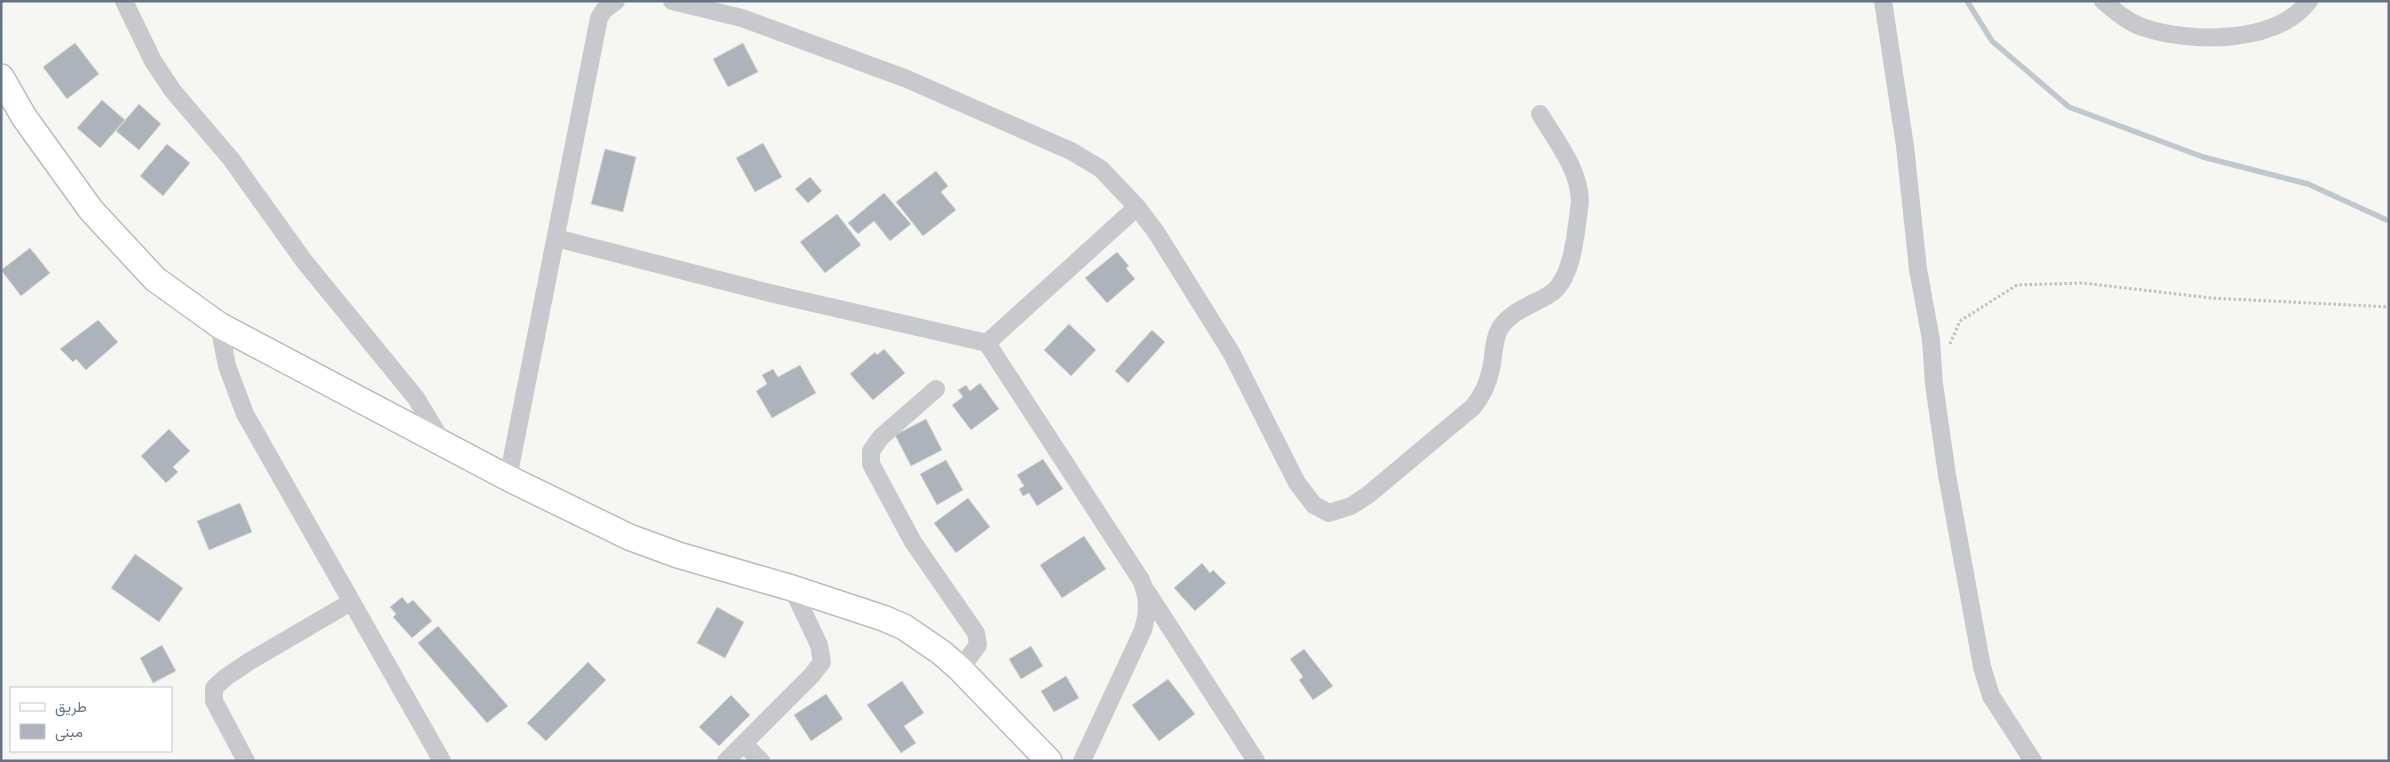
<svg xmlns="http://www.w3.org/2000/svg" width="2390" height="762" font-family="Lato,Vazirmatn,sans-serif">
	<rect width="100%" height="100%" fill="#f6f6f3"/>
	<g fill="none" stroke-linecap="round" stroke-linejoin="round">
		<path stroke="#c0c8ce" stroke-width="5.5" d="M1967,1L1992,41L2069,107L2203,157L2308,184L2389,221"/>
	</g>
	<path fill="#adb3ba" stroke="#d7d8d5" d="M75,43L99,74L67,99L43,67Z
		M743,43L758,72L728,87L713,59Z
		M102,100L125,120L100,148L77,128Z
		M139,104L161,124L139,150L116,131Z
		M763,143L782,177L755,192L736,158Z
		M167,144L190,163L163,196L140,176Z
		M605,149L636,157L623,212L591,204Z
		M936,171L948,186L941,192L956,210L923,236L896,202Z
		M810,177L822,191L808,203L795,189Z
		M884,193L911,224L890,241L874,221L858,234L848,223Z
		M837,214L861,245L825,273L800,242Z
		M30,248L50,273L21,296L1,270Z
		M1117,252L1129,266L1126,268L1135,279L1107,303L1085,278Z
		M98,320L118,342L86,370L76,359L73,362L60,349Z
		M1069,324L1096,350L1071,376L1044,350Z
		M1152,330L1165,342L1128,383L1115,371Z
		M884,349L905,373L873,400L850,374L875,352L877,355Z
		M800,365L816,393L772,418L756,391L767,384L762,375L773,369L778,377Z
		M980,383L999,409L971,430L952,405L963,397L958,390L966,385L970,391Z
		M926,419L942,450L911,466L895,435Z
		M169,429L190,451L173,467L178,472L166,483L141,456Z
		M1043,459L1063,489L1037,506L1029,493L1023,496L1019,489L1024,486L1017,475Z
		M946,460L963,490L937,505L920,474Z
		M968,498L990,527L956,553L934,523Z
		M240,503L252,532L209,550L197,521Z
		M1084,536L1106,569L1062,598L1040,565Z
		M135,554L183,588L159,622L111,588Z
		M1202,563L1210,573L1213,570L1226,583L1195,611L1174,588Z
		M402,597L408,604L413,600L432,621L412,638L393,617L396,614L390,607Z
		M717,607L744,622L725,658L697,643Z
		M438,626L508,706L487,723L418,643Z
		M162,645L176,671L153,683L140,658Z
		M1031,646L1043,666L1021,679L1009,659Z
		M1304,649L1333,686L1313,700L1299,680L1303,677L1290,659Z
		M588,662L606,680L546,741L527,723Z
		M1066,676L1079,698L1054,712L1041,691Z
		M1168,679L1195,714L1159,741L1132,705Z
		M902,681L924,713L904,726L916,743L901,753L867,705Z
		M826,694L843,719L811,741L794,715Z
		M731,695L750,715L719,746L699,727Z"/>
	<g fill="none" stroke-linecap="round" stroke-linejoin="round">
		<g stroke="#b9bcc1" stroke-width="28">
			<path id="secondary" d="M1,77L24,117L91,210L155,279L219,325L508,478L629,537L678,555L792,588L883,618L904,627L942,653L960,669L1049,761"/>
		</g>
		<path stroke="#bec0c2" stroke-width="3" stroke-dasharray="2.5 2.5" stroke-linecap="butt" d="M1950,344L1960,321L2017,285L2083,283L2211,298L2389,307"/>
		<path stroke="#c7c9cd" stroke-width="18" d="M124,1L153,61L173,91L231,159L304,261L416,398L443,443
			M672,1L742,18L907,79L1071,151L1101,169L1137,207L1156,232L1232,354L1297,483L1314,505L1329,513L1351,506L1368,495L1473,407C1483,395 1488,383 1491,369C1494,356 1493,340 1500,328C1512,310 1533,305 1550,294C1574,279 1576,228 1580,202C1580,170 1556,141 1540,114
			M1883,1L1905,146L1918,269L1931,340L1934,384L1947,475L1982,667L1991,696L2033,761
			M2103,1C2116,12 2129,23 2145,28C2191,43 2277,44 2309,1
			M556,238L774,294L987,343L1141,580C1149,598 1148,612 1143,630L1082,761
			M219,325L227,366L245,414L442,761
			M987,343L1137,207
			M936,389L881,437L871,451V464L913,542L976,633L978,645L960,669
			M508,478L599,18L604,10L616,1
			M1147,592L1256,761
			M744,744L761,761
			M246,761L214,701V688L226,677L250,661L351,602
			M726,761L812,675L822,662L819,645L792,588"/>
		<use href="#secondary" stroke="#fff" stroke-width="25"/>
	</g>
	<rect width="2390" height="762" fill="none" stroke="#657385" stroke-width="5"/>
	<rect x="10" y="687" width="162" height="65" fill="#ffffff" stroke="#c1c7ce"/>
	<rect x="20" y="703" width="25" height="8" fill="#ffffff" stroke="#c1c7ce"/>
	<text x="55" y="712" font-size="15" fill="#657385">طريق</text>
	<rect x="20" y="724" width="25" height="15" fill="#adb3ba" stroke="#c1c7ce"/>
	<text x="55" y="737" font-size="15" fill="#657385">مبنى</text>
</svg>
